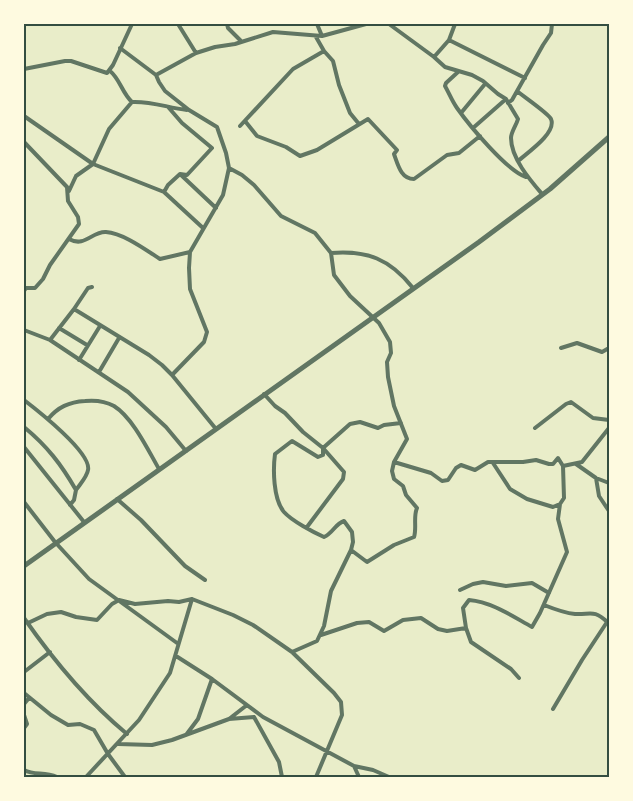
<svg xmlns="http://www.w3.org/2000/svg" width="633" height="801" font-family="'Open Sans',sans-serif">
	<rect width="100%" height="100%" fill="#e9edc9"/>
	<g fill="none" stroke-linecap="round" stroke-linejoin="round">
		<path stroke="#617663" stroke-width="4" d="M178,24L196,53
			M227,24L228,28L241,41
			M317,24L322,36
			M389,24L434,57
			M455,24L449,40L434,57L445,67L472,75L483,81L498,94L506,99L518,119C516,126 511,132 511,138C511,158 530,180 542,194
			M449,40L525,78
			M120,48L156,75L159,82L165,91L189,110L217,127L226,153L229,168L223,195L190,252L189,268L190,289L207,332L204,342L172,375
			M324,51L333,61L339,85L350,113L359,124
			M24,69L65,61H71L107,73L113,65L132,24
			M110,71C120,79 122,93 132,102C152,101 168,108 187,110
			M458,72L446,83L445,86C449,93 452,101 457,108C469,125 507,171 526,177
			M156,75L196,53L215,47L235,44L273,32L322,36L366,24
			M517,91C524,97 548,113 551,119C557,133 527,153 518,161
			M508,103L512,100L543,45L551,33L552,24
			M169,108L182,123L212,148L187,175L180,174
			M461,113L485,84
			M24,116L93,164L164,192
			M245,121L257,136L286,147L300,156L317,150L368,119L397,150L394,154C398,165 401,179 414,179L447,155L459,153L480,136
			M240,126L293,69L324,51L316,37
			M473,128L506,99
			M24,142L67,187L68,201L78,217L79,224L50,265L43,279L35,288H26L24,291
			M229,168L242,175L254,185L281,216L315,233L331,253L334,275L350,296L379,323L390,342L391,353L387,362L388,377L394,406L407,439L394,462L392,471L394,479L403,486L406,495L417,508C413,517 417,528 414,537L394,545L367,562L351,550
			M180,174L168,185L164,192L203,228
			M180,174L216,208
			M69,191L76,176L93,164L109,129L132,102
			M69,239C85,248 92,231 106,232C123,233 146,250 160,259L190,252
			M331,253C367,250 390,259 413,288
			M74,309L88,288L92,287
			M59,328L87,345
			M24,330L50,340L128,392L166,427L186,451
			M50,340L74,309L149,355L162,365L172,375L216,429
			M561,348L577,343L602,352L609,348
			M79,360L100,326
			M99,372L119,338
			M264,394L275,406L285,413L303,432L323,448L344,472L343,479L307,527
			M24,400C37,410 92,453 88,470C87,477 80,484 76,490
			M48,419C58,407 69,402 85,401C95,400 105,401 114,406C133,418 148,450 159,469
			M24,427C47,446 61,464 76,490L74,500L70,505
			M535,428L566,404L571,402L593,418L609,420
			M24,447L84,522
			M394,462L431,473L442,481L448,480L456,468L461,465L475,470L488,462H523L536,460L549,464H553L558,458L563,466L564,498L560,504L553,507L527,499L510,489L493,463
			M576,464L596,478L609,483
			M563,466L582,462L609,428
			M596,478L599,496L609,511
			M117,499L141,520L185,566L205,580
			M24,502L55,542L89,579L177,643
			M460,590L473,584L483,582L506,586L532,583L549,593
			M544,605C554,609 564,613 575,614C590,615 594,609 607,622
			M24,618C54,661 86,700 127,734
			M28,623L47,614L61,612L76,617L97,620L112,604L119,600L135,604L168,601L179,602L192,599L233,615L253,625L292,652L334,693L341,702L342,715L316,777
			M321,635L357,623L369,622L384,631L403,620L421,618L438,629L447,631L466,628
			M292,652L317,641L324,626L331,591L351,550L353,542L352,532L344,521C335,524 333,533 324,537C313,532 292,521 284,512C273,499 273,469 275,454L292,441L318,457L323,455V448L350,424L360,422L378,428L384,425L401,423
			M176,656L212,679L263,717L354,766L373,770L389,777
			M24,672L50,652
			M519,678L511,669L471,642L466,628L463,608L469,600C492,602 512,616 532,627L540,613L567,552L558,519L560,504
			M24,693L51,715L68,725L80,724L94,730L108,754L125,777
			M24,704L29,698
			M553,709L582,660L609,619
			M24,715L27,724L24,728
			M254,717L279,762L282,777
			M229,719L254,717
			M186,735L198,719L212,679
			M118,744L152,745L172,740L229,719L247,705
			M354,766L359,777
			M24,770C35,776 44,771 57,777
			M86,777L139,720L170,673L192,599"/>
		<path stroke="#617663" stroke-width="5" d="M24,566L479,242L550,189L609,137"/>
	</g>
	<rect width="633" height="801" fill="none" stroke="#fefae0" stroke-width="50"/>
	<rect x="25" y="25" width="583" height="751" fill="none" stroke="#344e41" stroke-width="2"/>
</svg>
